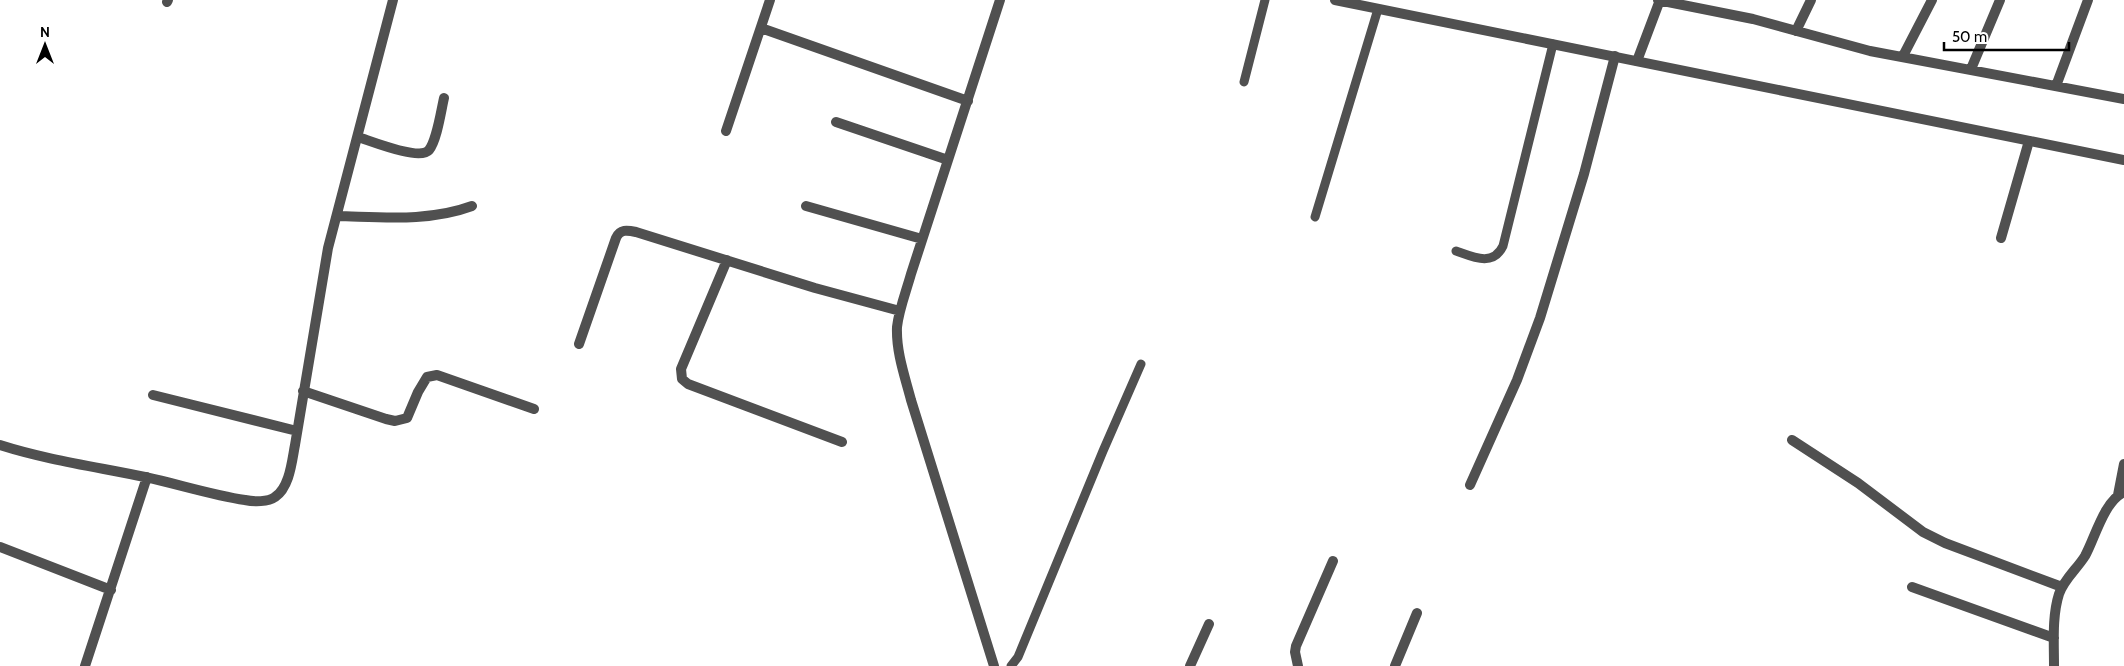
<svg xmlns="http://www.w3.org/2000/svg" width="2124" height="666" font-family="Cabin,sans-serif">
	<rect width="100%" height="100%" fill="#fff"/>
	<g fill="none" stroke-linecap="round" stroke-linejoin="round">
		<path stroke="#505050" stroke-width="9" d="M1244,82L1265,0
			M1315,217L1378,9
			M1456,251C1473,257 1493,267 1503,246L1553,44
			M1011,666L1018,657L1103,451L1141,364"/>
		<path stroke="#505050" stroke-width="10" d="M1658,0L1753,19L1870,51L2124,99
			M167,2L168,0
			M761,28L968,101
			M1796,31L1811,0
			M1903,56L1932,0
			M1637,61L1660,0
			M1971,69L2000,0
			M2056,86L2088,0
			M836,122L948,160
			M726,131L770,0
			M358,137C371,141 420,161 429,150C437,140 441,111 444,98
			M806,206L922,239
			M337,216C382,217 429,222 472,206
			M2001,238L2029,141
			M727,260L681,369L682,379L688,384L842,442
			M579,344L616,238C620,229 627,230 636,232L815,288L900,311
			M303,391L386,419L395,421L407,418L418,392L427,377L437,375L534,409
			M153,395L297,431
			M1792,440L1858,483L1923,532L1945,543L2062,587
			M0,445C47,460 97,467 145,477C178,484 212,495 245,500C254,502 268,502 275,497C290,487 292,460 295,445L328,248L393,0
			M1470,485L1517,380L1540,318L1584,174L1615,56
			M2118,495L2124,464
			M0,547L111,590
			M1912,587L2054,638
			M85,666L147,477
			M994,666L911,400C905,377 896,352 897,327C899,309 906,292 911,274L1000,0
			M1190,666L1209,624
			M1298,666L1295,652L1296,646L1333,561
			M1395,666L1417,613
			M2054,666C2054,642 2052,616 2059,594C2064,579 2077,569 2085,556C2095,538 2104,501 2124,492"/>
		<path stroke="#505050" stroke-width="10" d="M1335,0L2124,160"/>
	</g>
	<g transform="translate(45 45)" stroke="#ffffff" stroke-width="4" paint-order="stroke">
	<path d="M0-4L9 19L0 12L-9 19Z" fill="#000000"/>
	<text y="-8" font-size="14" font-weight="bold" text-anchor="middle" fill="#000000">N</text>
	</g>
	<path d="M1944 42v8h125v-8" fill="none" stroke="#000000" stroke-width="2.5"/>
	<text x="1952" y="42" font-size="15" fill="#000000" stroke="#ffffff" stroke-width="4" paint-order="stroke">50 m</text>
</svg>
